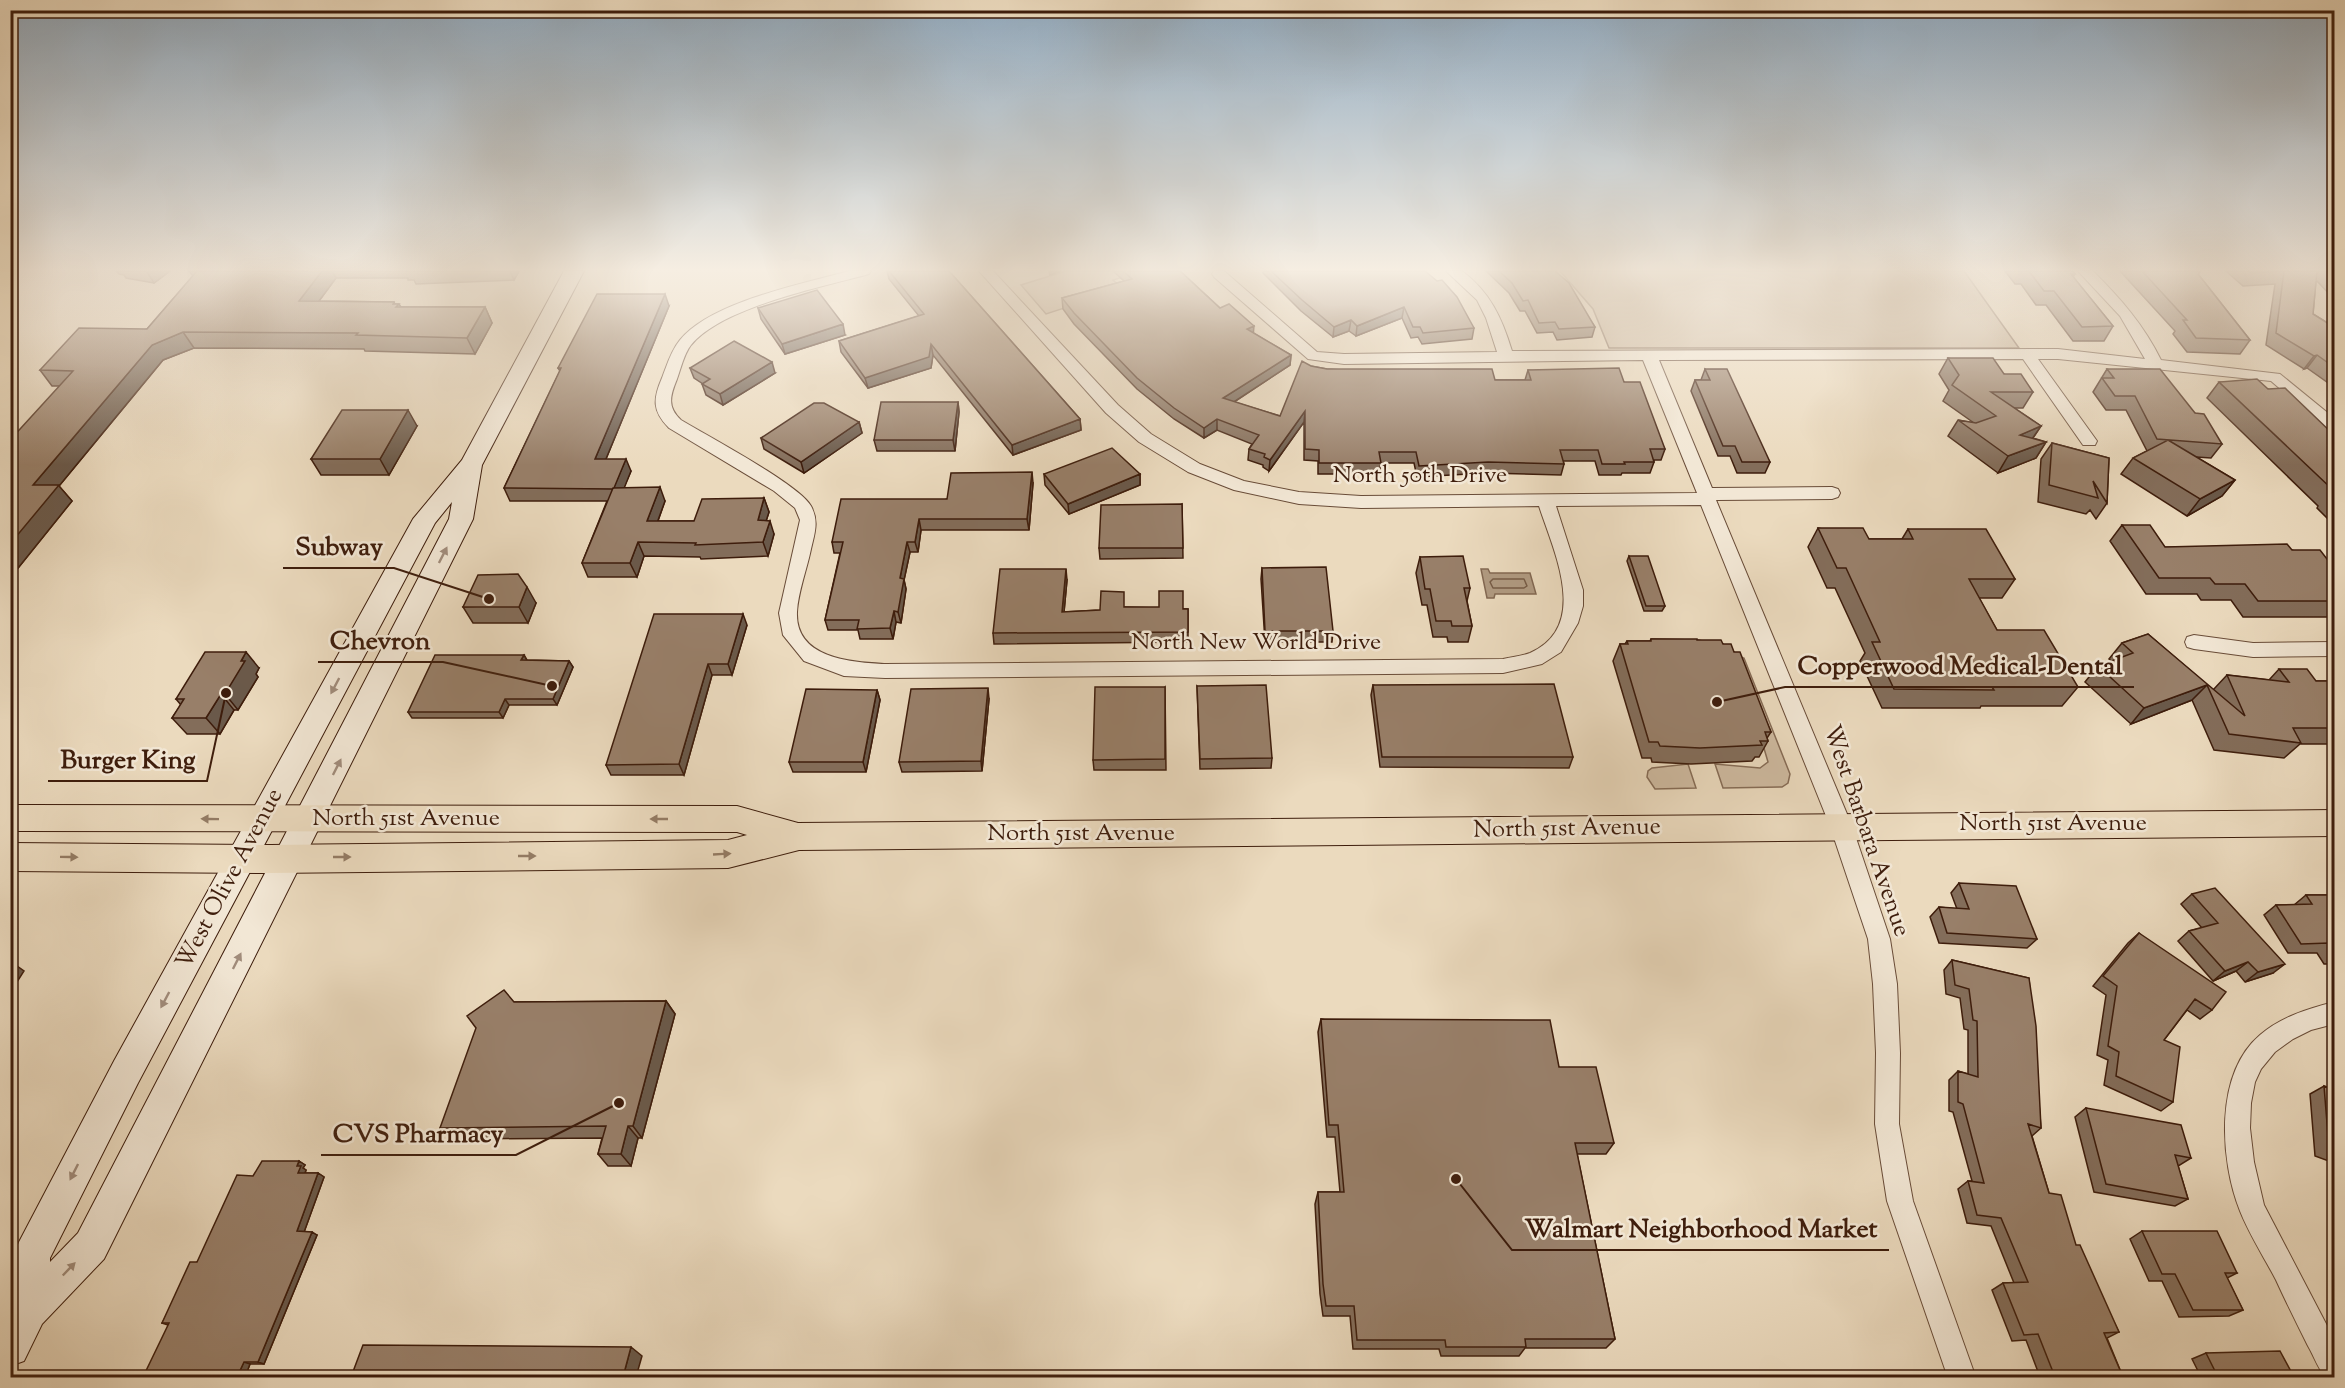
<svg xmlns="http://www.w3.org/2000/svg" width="2345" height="1388" font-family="'Sorts Mill Goudy',serif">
	<rect width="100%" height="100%" fill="#ebdabe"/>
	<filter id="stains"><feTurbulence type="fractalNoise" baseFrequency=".00333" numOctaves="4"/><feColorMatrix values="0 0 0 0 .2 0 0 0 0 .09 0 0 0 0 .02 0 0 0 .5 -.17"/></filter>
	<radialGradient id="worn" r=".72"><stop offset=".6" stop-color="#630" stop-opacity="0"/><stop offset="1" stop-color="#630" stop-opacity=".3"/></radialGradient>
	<path fill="#cebaa0" stroke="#866c56" stroke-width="1.5" d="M1066,271H1142L1113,280L1123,289L1046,314L1021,285Z
		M1560,271H1964L2019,348H1609L1593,309Z
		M1737,656L1744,658L1790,774L1788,783L1782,787L1723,788L1715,764L1760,768L1768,762Z
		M1688,764L1696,788L1655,789L1647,777L1648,771L1652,768Z"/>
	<path fill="#b09a81" stroke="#826852" stroke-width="1.5" d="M1481,569H1488L1490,573H1530L1536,594H1495L1494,598H1487Z"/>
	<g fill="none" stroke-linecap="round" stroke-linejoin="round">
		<path stroke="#775c46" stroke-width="1.5" d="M1493,579H1524L1527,586L1524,588H1493L1490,582Z"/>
		<g stroke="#694c38" stroke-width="2">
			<path id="minor" d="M849,271H871L869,274C822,287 722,307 691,345C684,354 681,368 677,379C670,396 667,407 681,420C706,435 800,485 811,506C819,521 815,532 811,549C807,569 798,592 797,612C795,659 852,662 885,664L1503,659C1512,657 1522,656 1530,653C1591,626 1553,550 1539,506L1361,508L1299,504L1234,490L1188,472L1139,442L1106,413L979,271H993L1118,405L1151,434L1200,464L1244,481L1299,492L1361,496L1697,493L1643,360L1344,364L1308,359L1214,277L1212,274L1214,271H1224L1317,352L1344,354L1497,352L1486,318L1477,300L1446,271H1462C1490,292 1502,318 1512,351L2058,349L2145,359L2120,316L2078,271H2093C2120,298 2144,325 2161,360L2280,374L2334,418V431L2328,430L2271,381L2058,359H2038L2097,441L2095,445H2083L2023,359L1659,360L1712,488L1832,487L1838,489L1840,493L1838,497L1832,499L1716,500L1852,826L1890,939L1897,984L1900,1053L1899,1124L1913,1201L1976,1378H1948L1887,1201L1875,1124L1876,1053L1873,984L1868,939L1830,826L1701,505L1556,506L1583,590V606L1578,623L1561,652L1542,664L1503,673L885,678L844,676L804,661L783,635L779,613L800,520L795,508L774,491L669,428C652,411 653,399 662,378C667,365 671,351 680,340C711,302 802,284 849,271Z
				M2194,635L2253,643L2334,642V656L2253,657L2194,649L2187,647L2185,642L2187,637Z
				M2334,1002V1024L2311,1030L2293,1039L2275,1052L2261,1069L2255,1082L2251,1103L2250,1128L2254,1162L2264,1205L2334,1339V1378H2326C2318,1369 2314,1356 2308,1346C2297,1324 2286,1302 2276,1280C2264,1257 2250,1236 2240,1211C2220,1161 2214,1074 2260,1035C2281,1017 2307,1009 2334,1002Z"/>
		</g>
		<g stroke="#3e1d0c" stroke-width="2">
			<path id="secondary" d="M564,271H584L482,465L473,519L104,1259L42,1324L24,1361L10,1366L14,1255L19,1242L114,1061L413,519L462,460ZM452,502L449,519L78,1233L50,1262V1258L138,1083L435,523Z"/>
		</g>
		<g stroke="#3e1d0c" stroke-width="2">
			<path id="primary" d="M10,805L737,806L798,823L2334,810V836L799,850L728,868L270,873L10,871V843L270,845L728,840L747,835L737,832L10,831Z"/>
		</g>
		<use href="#minor" fill="#f2e7d5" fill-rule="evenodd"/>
		<use href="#secondary" fill="#f2e7d5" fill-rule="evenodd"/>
		<use href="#primary" fill="#ebdabe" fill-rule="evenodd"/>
	</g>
	<path fill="#836d5a" stroke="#3e1d0c" stroke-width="1.5" d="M116,271H170L154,283L126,278L124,275L119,274Z
		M189,271H519L514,280L416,284L414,280H408V278H336L319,301L394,302L395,304H399L401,307H485L492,323L475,354L365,351L364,349L194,348L163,360L59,486L72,501L10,578L59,386H52L40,370L147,329L193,276Z
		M887,271H949L1080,419L1081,430L1013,455L933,355L931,368L868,388L841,352L839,341L919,316L889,279Z
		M1113,271H1180L1220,308L1253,333L1291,355L1290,365L1234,402L1280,416L1311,366L1327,369L1495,380H1525L1528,370L1624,382L1665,449L1661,460H1654V462L1650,473H1622L1621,475H1599L1595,461H1563L1564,464L1561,475L1486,473L1417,477L1414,463H1381L1379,474H1318V461L1304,460V422L1269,471L1263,467V465L1248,460L1249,449L1252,444L1217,430L1204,438L1174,419L1137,389L1074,324L1063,309L1062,298L1124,281Z
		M1263,271H1425L1474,328L1472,339L1422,344L1418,337L1411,338L1402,318L1356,336L1349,331L1333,337L1301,311L1263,273Z
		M1486,271H1555L1595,327L1592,337L1557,340L1553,332L1537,333L1525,311H1520L1509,293Z
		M2005,271H2073L2075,274L2073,277L2113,326L2104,341H2073L2046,305H2036L2021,284H2015Z
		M2120,271H2199L2198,274L2250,340L2240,354L2187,352L2173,334L2175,331Z
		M2226,271H2317V273L2319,271H2334V298H2333L2316,280L2313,314L2334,327V387L2307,368L2304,369L2266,345L2275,284L2243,286Z
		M669,306L606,459L631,471L624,487L665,501L658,521H694L764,498L769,512L766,521L774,534L768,556L701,559L700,557L644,556L637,577H588L582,563L607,501H510L504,488L560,371L558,368Z
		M758,308L845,335L785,354L761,319Z
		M1948,358L2004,374L2033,392L2023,408H2014L2041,426L2033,438L2046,442L2036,458L1998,473L1948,436L1958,420L1974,423L1943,401L1949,390L1939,374Z
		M690,368L775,373L723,405L706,395L702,384H703L694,378Z
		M1705,369L1770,462L1765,473H1737L1730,456H1718L1691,391L1695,380H1701Z
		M2107,369L2195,413L2222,444L2211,458L2196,457L2235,480L2222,496L2187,516L2121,474L2133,458L2147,451L2126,410H2106L2093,392Z
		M2219,382L2268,389L2334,435V525L2317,508L2318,506L2207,398Z
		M958,402L959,412L955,451H877L874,440Z
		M859,422L862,433L804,473L764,449L761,438Z
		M417,426L389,475H321L311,459Z
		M2052,443L2109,458L2107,503L2096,519L2090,510L2086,514L2038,502L2041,459Z
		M1044,474H1140V485L1069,514L1045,485Z
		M1033,483L1029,530H921L918,552H910L904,580L906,589L901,623L896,622L893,639H860L858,630H828L825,620L840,553H834L832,542L947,499Z
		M1182,504L1183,558L1100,559L1099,548Z
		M2122,525L2165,547L2292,550L2334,568V617H2243L2231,600H2201L2197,594H2146L2110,541Z
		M1818,528L1869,539H1902L1908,529L2015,579L2002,598H1979L1997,630L2078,687L2062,706H1981L1980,708H1882L1860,661L1865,653L1835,588H1827L1808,547Z
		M1629,556L1665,606L1662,611H1644L1627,561Z
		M1420,557L1470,588L1467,601L1472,626L1468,642H1448L1447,637H1433L1427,605H1422L1416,573Z
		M1262,568L1333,631L1332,642H1265L1261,579Z
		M1067,580L1064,612L1100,610L1125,607L1188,609V642L994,644L993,633Z
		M536,603L528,623H473L463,607Z
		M747,625L732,675H712L684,775H611L606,765Z
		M2148,634L2213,690L2227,675L2269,680L2279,669L2316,681H2334V744H2300L2284,758L2214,750L2192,700L2131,724L2085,682L2098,666L2111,661L2109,659L2122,643Z
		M1651,639L1697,640L1723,644L1734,652L1771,732L1767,738L1768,741L1759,757H1755L1752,761L1691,764L1652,762L1651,758H1642L1613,661L1620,644H1625L1627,641H1650Z
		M524,655L527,660L569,661L573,667L557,705H509L503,718H412L408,712Z
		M259,668L256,674L258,677L238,710H234L220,734H187L172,718L181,705L176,699Z
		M1373,685L1573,757L1569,768L1380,767L1371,695Z
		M1197,686L1272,758L1271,768L1200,769Z
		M1165,687L1166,770H1094L1093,760Z
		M877,690L880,700L866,772H793L789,762Z
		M989,699L982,771L902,772L899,762Z
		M1959,883L2037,939L2027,948L1939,943L1930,917L1939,907L1957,909L1951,893Z
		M2192,894L2273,973L2245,982L2236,971L2213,981L2178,941L2189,931L2202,928L2181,904Z
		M2306,895H2334V964H2324L2317,953H2288L2264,915L2276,905H2294Z
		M2139,933L2212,1010L2200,1019L2187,1010L2164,1040L2173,1102L2161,1111L2104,1085L2108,1060L2097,1055L2106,995L2093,986L2128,943Z
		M1952,960L2029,978L2041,1128L2032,1136L2049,1193L2119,1332L2107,1338L2123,1377H2040L2026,1340L2012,1341L1992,1290L2003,1283H2014L1991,1226L1967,1223L1958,1189L1968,1181H1972L1953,1112L1949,1111V1080L1958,1071L1968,1074V1030L1964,1029L1960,998L1946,994L1944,970Z
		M666,1001L675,1014L642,1138H638L631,1166H608L598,1154L602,1138L453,1139L440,1128L514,1002Z
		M1321,1019L1559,1067L1614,1143L1606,1154H1577L1615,1339L1606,1348H1525L1519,1356H1441L1439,1349H1353L1350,1316H1323L1320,1294L1315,1204L1318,1192H1340L1335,1137H1327L1318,1032Z
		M2324,1086L2334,1090V1163L2315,1156L2310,1094Z
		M2086,1108L2191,1158L2178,1166L2188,1199L2175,1206L2094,1192L2075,1117Z
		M299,1161L305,1165L303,1168L306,1170L305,1173H318L324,1177L304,1232L317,1235L264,1364H250L245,1377L168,1325L162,1323L197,1262Z
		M2334,1204V1216L2329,1207Z
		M2142,1231L2237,1273L2227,1278L2243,1310L2229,1316L2179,1317L2162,1281H2149L2130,1239Z
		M2206,1353L2294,1377H2201L2192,1359Z"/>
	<path fill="#6a594a" stroke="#3e1d0c" stroke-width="1.5" d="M149,271H170L154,283L147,272Z
		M322,271H332L336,278L308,316L299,301Z
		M510,271H519L514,280Z
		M1049,271H1061L1050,275Z
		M665,294L669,306L601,471L595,459Z
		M485,307L492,323L475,354L467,338Z
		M1404,307L1402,318L1356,336L1357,326Z
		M1351,320L1349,331L1333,337L1334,327Z
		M843,324L845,335L785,354L782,344Z
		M1254,326L1253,337L1247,329Z
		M183,332L194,348L163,360L59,486L72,501L10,578V544L33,485L152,345Z
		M931,344L933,355L931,368L868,388L865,378Z
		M1291,355L1290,365L1223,409V398Z
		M2317,355L2307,368L2304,369L2314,356Z
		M772,362L775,373L723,405L720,394Z
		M958,402L959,412L955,451L953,440Z
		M408,410L417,426L389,475L380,459Z
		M1305,411L1304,422L1269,471L1270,460Z
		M1080,419L1081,430L1013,455L1012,445Z
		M1217,419V430L1204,438V428Z
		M859,422L862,433L804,473L801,462Z
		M2041,426L2030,442L2020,435Z
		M2046,442L2036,458L1998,473L2008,456Z
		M626,459L631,471L619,501L613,489Z
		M1032,472L1033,483L1029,530L1027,519Z
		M1140,474V485L1069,514L1068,504Z
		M2235,480L2222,496L2187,516L2200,499Z
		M660,487L665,501L653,534L647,521Z
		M764,498L769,512L762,534L758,520Z
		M919,519L921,530L918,552L915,542Z
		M770,521L774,534L768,556L763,542Z
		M638,542L644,556L637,577L630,563Z
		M907,542L910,552L904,580L906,589L901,623L898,612L900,578Z
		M1066,569L1067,580L1063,623L1062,612Z
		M527,587L536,603L528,623L519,607Z
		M894,611L896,622L893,639L890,628Z
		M743,614L747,625L732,675L728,664Z
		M246,652L259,668L256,674L258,677L238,710L225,694Z
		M524,655L527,661L521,660Z
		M569,661L573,667L557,705L553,699Z
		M708,664L712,675L684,775L679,764Z
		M2207,685L2192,700L2131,724L2144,708Z
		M988,688L989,699L982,771L981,761Z
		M877,690L880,700L866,772L863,762Z
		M221,694L234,710L220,734L206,718Z
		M505,699L509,705L503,718L499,712Z
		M10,961L24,971L10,993Z
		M2248,962L2236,971L2213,981L2225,971Z
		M2285,964L2273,973L2245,982L2258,972Z
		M666,1001L675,1014L642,1138L633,1126Z
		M628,1126L638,1138L631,1166L621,1154Z
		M299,1161L305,1165L303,1168L306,1170L304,1176L298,1173L297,1166Z
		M318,1173L324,1177L303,1235L297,1231Z
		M312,1232L317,1235L264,1364L258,1362Z
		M631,1347L642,1356L636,1377H623Z
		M244,1362L250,1364L245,1377H237Z"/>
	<path fill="#987f69" stroke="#3e1d0c" stroke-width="1.5" d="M197,271H322L299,301L394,302L393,304H399L396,307H485L467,338L356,335L358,333L183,332L152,345L33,485H59L10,544V440L73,371L40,370L79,328L147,329Z
		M889,271H949L1080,419L1012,445L931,344L929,357L865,378L839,341L924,314Z
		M1123,271H1180L1220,308L1229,304L1254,326L1247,329L1291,355L1223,398L1280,416L1302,361L1311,366L1327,369H1492L1495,380H1531L1528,370L1619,368L1624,382H1640L1665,449H1650L1654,462H1624L1625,464H1602L1598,450H1560L1564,464L1488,462L1419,466L1416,452H1379L1381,463H1319V450L1305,449V411L1270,460L1264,457L1265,454L1249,449L1259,435L1217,419L1204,428L1174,408L1137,378L1074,313L1062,298L1132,279Z
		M1271,271H1425L1437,281L1442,280L1457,297L1474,328L1423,333L1420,327H1413L1404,307L1357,326L1351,320L1334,327L1302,300Z
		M1499,271H1555L1569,283L1595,327L1559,329L1555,322L1539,323L1528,300L1523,301L1512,283Z
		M2029,271H2073L2075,274H2071L2113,326L2082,327L2054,291H2044Z
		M2142,271H2199L2200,272L2198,274L2250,340L2196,338L2183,320H2187Z
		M2249,271H2317L2313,314L2334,327V367L2317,355L2314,356L2276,333L2284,271L2252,273Z
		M2325,271H2334V280Z
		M817,290L843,324L782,344L758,308Z
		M597,294H665L595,459H626L614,488L612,489L504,488L561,368H558Z
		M734,341L772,362L720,394L702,384L710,379L690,368Z
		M1948,358H1993L2004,374H2021L2033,392H1991L2041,426L2020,435L2046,442L2008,456L1958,420L1976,423L1996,416L1952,385L1959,375Z
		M1705,369H1727L1770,462H1742L1735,446H1723L1695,380H1710Z
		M2107,369H2160L2195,413L2204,414L2222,444L2157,439L2135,396H2115L2102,378H2114Z
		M2257,379L2268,389L2285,388L2334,435V495L2331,491H2334L2219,382Z
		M881,402H958L953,440H874Z
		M814,403H824L859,422L801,462L761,438Z
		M342,410H408L380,459H311Z
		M2168,440L2235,480L2200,499L2133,458Z
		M2052,443L2109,458L2107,503L2093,481L2098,498L2049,485Z
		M1112,448L1140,474L1068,504L1044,474Z
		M1032,472L1027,519H919L915,542H907L900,578L904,579L898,612L894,611L890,628L857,629L859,620H825L843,542H832L841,499H947L951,473Z
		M660,487L647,521H694L702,499L764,498L758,520L770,521L763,542L695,545L696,543L638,542L630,563H582L613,488Z
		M1182,504L1183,548H1099L1101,505Z
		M2122,525H2150L2165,547L2287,544L2292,550H2320L2334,568V601H2258L2245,584H2215L2210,578H2159Z
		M1818,528H1863L1869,539H1913L1908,529H1986L2015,579H1969L1997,630H2044L2078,687H1992L1994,690L1894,689L1872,642H1880L1846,568H1837Z
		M1463,556L1470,588H1464L1472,626H1452L1451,621H1436L1430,589H1425L1420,557Z
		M1629,556H1648L1665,606H1646Z
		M1326,567L1333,631H1265L1262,568Z
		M1000,569H1066L1062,612L1100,610L1101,591L1124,592V607H1159V591H1183V609H1188V632L993,633Z
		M518,574L527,587L519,607H463L478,575Z
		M654,614H743L728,664H708L679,764L606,765Z
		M2148,634L2245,716L2227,675L2289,682L2279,669H2307L2316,681H2334V728H2293L2301,743L2229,734L2207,685L2144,708L2098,666L2133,653L2122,643Z
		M1651,639H1697V640H1721L1723,644H1731L1734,652H1740L1771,732H1765L1768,741H1760L1762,745L1700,748L1660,746L1658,742H1649L1620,644H1628L1627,641H1651Z
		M205,652H246L241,661H245L225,694H221L206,718H172L184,699H176Z
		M435,655H524L521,660L569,661L553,699H505L499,712H408Z
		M1554,684L1573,757H1382L1373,685Z
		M1266,685L1272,758L1200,759L1197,686Z
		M1095,687H1165V759L1093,760Z
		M988,688L981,761L899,762L911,689Z
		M806,689L877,690L863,762H789Z
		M1959,883L2016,886L2037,939L1947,933L1939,907L1969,909Z
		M2215,888L2285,964L2258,972L2248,962L2225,971L2189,931L2218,923L2192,894Z
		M2306,895H2334V951L2329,943L2301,944L2276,905L2312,904Z
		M2139,933L2226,992L2212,1010L2195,999L2164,1040L2180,1047L2173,1102L2116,1076L2119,1052L2108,1046L2117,986L2103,976Z
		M1952,960L2029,978L2036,1026L2041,1128L2028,1124L2049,1193L2061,1195L2076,1245H2080L2119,1332L2104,1333L2123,1377H2055L2038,1334L2024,1335L2003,1283L2028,1282L2001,1218L1977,1215L1968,1181L1984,1183L1963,1104L1958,1102V1071L1978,1077L1977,1021L1973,1020L1969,989L1955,985Z
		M504,990L514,1002L666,1001L633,1126H628L621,1154H598L606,1126L440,1128L476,1028L467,1016Z
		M1321,1019L1550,1020L1559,1067H1596L1614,1143H1575L1615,1339H1525L1526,1347H1446L1445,1340H1357L1354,1306H1326L1323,1284L1318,1192H1344L1338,1125H1329Z
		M2324,1086L2334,1090V1150L2329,1148Z
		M2086,1108L2181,1125L2191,1158L2175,1155L2188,1199L2106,1184Z
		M262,1161H299L297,1166H301L298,1173H318L297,1231L312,1232L258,1362H244L237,1377H143L169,1323H162L190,1262H197L237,1175L253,1176Z
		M2142,1231H2217L2237,1273H2225L2243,1310H2193L2175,1274H2162Z
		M363,1345L631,1347L623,1377H351Z
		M2280,1351L2294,1377H2218L2206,1353Z"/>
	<defs><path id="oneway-solid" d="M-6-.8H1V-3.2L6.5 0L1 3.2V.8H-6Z" transform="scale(1.5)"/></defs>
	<g fill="#a18c7b">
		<use href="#oneway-solid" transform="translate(443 555) rotate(-63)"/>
		<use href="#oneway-solid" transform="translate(335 686) rotate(118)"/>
		<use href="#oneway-solid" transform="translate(337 767) rotate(-63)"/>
		<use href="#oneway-solid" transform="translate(237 961) rotate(-63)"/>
		<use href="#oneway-solid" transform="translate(165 1000) rotate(118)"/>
		<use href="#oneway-solid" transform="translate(74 1172) rotate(117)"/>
		<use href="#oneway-solid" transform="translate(69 1269) rotate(-46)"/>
	</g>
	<g fill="#947c65">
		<use href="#oneway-solid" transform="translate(210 819) rotate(-179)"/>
		<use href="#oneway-solid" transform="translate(659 819) rotate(180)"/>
		<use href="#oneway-solid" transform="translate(722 854) rotate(-3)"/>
		<use href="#oneway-solid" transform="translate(527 856)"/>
		<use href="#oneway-solid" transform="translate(69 857) rotate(1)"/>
		<use href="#oneway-solid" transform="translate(342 857)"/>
	</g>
	<linearGradient id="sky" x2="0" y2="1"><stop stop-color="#91aabf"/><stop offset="0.58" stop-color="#f6eee2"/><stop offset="1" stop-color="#f6eee2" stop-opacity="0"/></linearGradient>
	<rect width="2345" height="465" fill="url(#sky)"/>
	<g text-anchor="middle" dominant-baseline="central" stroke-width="5" stroke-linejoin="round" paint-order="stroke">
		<g font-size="24" fill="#3e1d0c" stroke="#f2e7d5">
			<text x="1420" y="476">North 50th Drive</text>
			<text x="1256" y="643">North New World Drive</text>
			<text x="406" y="819">North 51st Avenue</text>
			<text x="2053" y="824">North 51st Avenue</text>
			<text transform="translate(1567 829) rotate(-1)">North 51st Avenue</text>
			<text transform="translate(1866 831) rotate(71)">West Barbara Avenue</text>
			<text x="1081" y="834">North 51st Avenue</text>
			<text transform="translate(230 879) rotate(-62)">West Olive Avenue</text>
		</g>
	</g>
	<path fill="none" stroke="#3e1d0c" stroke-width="2" d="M489 599L394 568H283M552 686L443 662H318M1717 702L1785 687H2134M226 693L207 781H48M619 1103L516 1155H321M1456 1179L1512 1250H1889"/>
	<g fill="#3e1d0c" stroke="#f2e7d5" stroke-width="2">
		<circle cx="489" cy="599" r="6"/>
		<circle cx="552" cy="686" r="6"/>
		<circle cx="1717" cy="702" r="6"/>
		<circle cx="226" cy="693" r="6"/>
		<circle cx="619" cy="1103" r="6"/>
		<circle cx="1456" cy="1179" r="6"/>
	</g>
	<g font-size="26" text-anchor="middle" font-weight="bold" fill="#3e1d0c" stroke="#f2e7d5" stroke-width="5" stroke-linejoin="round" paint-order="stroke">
		<text x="339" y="555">Subway</text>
		<text x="380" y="649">Chevron</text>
		<text x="1960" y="674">Copperwood Medical-Dental</text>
		<text x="128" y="768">Burger King</text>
		<text x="418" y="1142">CVS Pharmacy</text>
		<text x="1701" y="1237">Walmart Neighborhood Market</text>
	</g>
	<rect width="2345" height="1388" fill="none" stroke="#ebdabe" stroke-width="36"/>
	<rect x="12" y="12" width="2321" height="1364" fill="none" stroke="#3e1d0c" stroke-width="3"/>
	<rect x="18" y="18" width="2309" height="1352" fill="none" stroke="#3e1d0c" stroke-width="1.5"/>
	<rect width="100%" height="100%" filter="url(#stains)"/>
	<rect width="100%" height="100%" fill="url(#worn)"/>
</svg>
